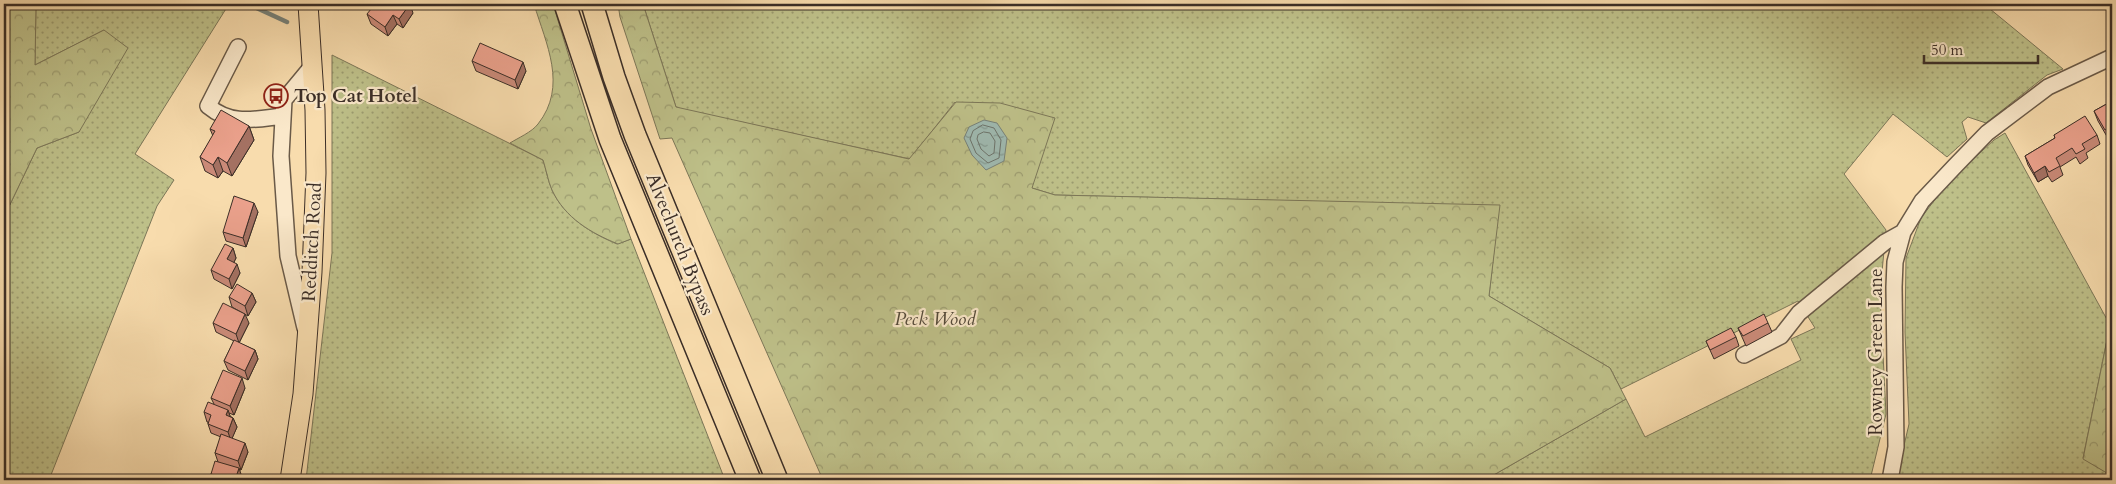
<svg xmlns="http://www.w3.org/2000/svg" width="2116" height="484" font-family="Cardo,serif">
	<defs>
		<pattern id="grass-dots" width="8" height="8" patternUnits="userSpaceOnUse" patternTransform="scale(1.25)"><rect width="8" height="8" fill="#bec089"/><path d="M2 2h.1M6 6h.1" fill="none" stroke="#9c9c70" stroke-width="1.8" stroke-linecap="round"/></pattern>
		<pattern id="forest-crowns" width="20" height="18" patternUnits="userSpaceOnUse" patternTransform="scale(1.25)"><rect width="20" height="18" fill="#bec089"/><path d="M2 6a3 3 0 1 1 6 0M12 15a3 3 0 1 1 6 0" fill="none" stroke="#9c9c70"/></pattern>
		<pattern id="water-ripples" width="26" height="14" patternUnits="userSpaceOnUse" patternTransform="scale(1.25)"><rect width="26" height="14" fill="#9fbab1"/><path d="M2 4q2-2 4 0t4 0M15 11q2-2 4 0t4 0" fill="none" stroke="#839890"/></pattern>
	</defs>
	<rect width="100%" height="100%" fill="#f8dcad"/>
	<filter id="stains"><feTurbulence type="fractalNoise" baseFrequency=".004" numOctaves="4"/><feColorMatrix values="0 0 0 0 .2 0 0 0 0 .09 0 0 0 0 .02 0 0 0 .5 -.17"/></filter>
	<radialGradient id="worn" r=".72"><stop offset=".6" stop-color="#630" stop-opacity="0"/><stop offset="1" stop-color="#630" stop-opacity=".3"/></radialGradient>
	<path fill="url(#grass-dots)" stroke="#7c7758" d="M36,4H229L135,154L174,180L157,206L49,480H4V217L37,148L79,132L104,30L35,65Z
		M643,4H1984L2063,69L2047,75L1986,123L1968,117L1962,122L1967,139L1947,157L1893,114L1844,174L1886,230L1880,293L1886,414L1870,480H1485L1626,399L1645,437L1801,360L1791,339L1815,328L1798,301L1621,389L1610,368L1489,296L1499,206L1055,195L1032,188L955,102L910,159L685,110L676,107Z
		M332,55L543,160C546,169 548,181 552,190C565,218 591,233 617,244L631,239L725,480H306L332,253Z
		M2005,133L2110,325L2083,458L2112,476V480H1896L1909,424L1905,332L1906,258L1921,218L1949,181L1994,140Z"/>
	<path fill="url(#forest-crowns)" stroke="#7c7758" d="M4,4H36L35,65L104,30L128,48L79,132L37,148L4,217Z
		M534,4H553L591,129L631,239L618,244C591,233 565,218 552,190C548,181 546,169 543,160L510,143C518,138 532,132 538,124C568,86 546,44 534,4Z
		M618,4H643L676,107L909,159L956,102L1000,103L1055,118L1032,188L1055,195L1500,205L1489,296L1610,368L1626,399L1485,480H823L672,138L660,139L620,17Z
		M2112,323V476L2083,459L2110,325Z"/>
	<path fill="url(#water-ripples)" stroke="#77827a" d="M984,120L997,123L1007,138L1004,161L986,170L972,155L964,138L969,127Z"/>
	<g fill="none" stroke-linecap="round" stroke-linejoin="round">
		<path stroke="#6d746c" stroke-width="1" d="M983,125L994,128L1001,140L999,158L988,163L976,153L970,139L973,131Z
			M984,132L990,133L995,141L994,153L989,156L981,149L977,139L978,135Z"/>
		<path stroke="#77827a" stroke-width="4.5" d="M248,4L287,22"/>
		<g stroke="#6a5a48" stroke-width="18">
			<path id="minor" d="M238,47L208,106C232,126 255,119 283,116
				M305,328L288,256L281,156L284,100L313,65
				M1744,355L1781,336L1799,313L1885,242L1903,232
				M1890,480L1896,447L1894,287L1895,262L1903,232L1922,201L1955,166L1987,133L2048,87L2112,57"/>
		</g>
		<g stroke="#3b2e27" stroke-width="21">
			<path id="major" d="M290,480L303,394L312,272L316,173L315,110L308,4"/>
		</g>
		<g stroke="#3b2e27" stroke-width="24">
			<path id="highway" d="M565,4L610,139L750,480
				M592,4L614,77L635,135L777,480"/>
		</g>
		<use href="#minor" stroke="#fae8ca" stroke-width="15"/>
		<use href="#major" stroke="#f8dcad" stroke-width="19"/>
		<use href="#highway" stroke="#f8dcad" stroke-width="21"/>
	</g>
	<path fill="#ca8a78" stroke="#3b2e27" d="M413,13L403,28L397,24L388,36L371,24L367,14Z
		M472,61L526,71L518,89L476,71Z
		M2112,101V138L2109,140L2098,121L2094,111Z
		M249,126L254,140L232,176L223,171L218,178L205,171L200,157L213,136L210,129Z
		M2054,135H2097L2100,144L2086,153L2088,158L2080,164L2076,157L2060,167L2063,175L2052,182L2048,176L2038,182L2028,165L2025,156L2055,138Z
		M258,212L246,247L226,241L223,232Z
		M233,248L236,258L234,262L240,273L232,289L214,279L211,270Z
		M252,293L256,302L248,316L232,307L229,297Z
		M213,323H249L239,343L255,350L258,359L248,380L228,370L224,361L234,341L216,332Z
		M1768,323L1772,332L1746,346L1738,328Z
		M1736,337L1739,346L1714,359L1706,341Z
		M245,388L234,415L229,413L230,416L233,418L237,427L232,438L248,452L241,470H239L242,477L241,480H214L211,474L218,462L215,453L221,437L211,433L208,424V422H207L204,412L214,404L211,398Z"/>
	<path fill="#a47162" stroke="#3b2e27" d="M410,4L413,13L403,28L399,19Z
		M393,15L397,24L388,36L385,27Z
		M523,62L526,71L518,89L515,80Z
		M249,126L254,140L232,176L227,163Z
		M218,157L223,171L218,178L213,165Z
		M2045,166L2048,176L2038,182L2034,173Z
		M254,203L258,212L246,247L243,238Z
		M233,248L236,258L231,268L227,259Z
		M237,264L240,273L232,289L229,279Z
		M252,293L256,302L248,316L245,306Z
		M245,314L249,323L239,343L236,334Z
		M255,350L258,359L248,380L245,371Z
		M242,378L245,388L234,415L230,406Z
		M228,410L231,419L226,415Z
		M233,418L237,427L231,441L228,432Z
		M245,443L248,452L241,470L238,461Z
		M239,468L242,477L241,480H235Z"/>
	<path fill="#eba18c" stroke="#3b2e27" d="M375,4H410L399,19L393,15L385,27L367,14Z
		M480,43L523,62L515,80L472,61Z
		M2112,101V126L2105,130L2094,111Z
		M221,110L249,126L227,163L218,157L213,165L200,157L215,131L210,129Z
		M2085,116L2097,135L2082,144L2085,149L2076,154L2072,148L2056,158L2060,166L2049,172L2045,166L2034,173L2025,156L2055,138L2054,135Z
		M234,196L254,203L243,238L223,232Z
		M225,244L233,248L227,259L237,264L229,279L211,270Z
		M237,284L252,293L245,306L229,297Z
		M223,303L245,314L236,334L213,323Z
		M1764,314L1768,323L1743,336L1738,328Z
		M1731,328L1736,337L1710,350L1706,341Z
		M234,340L255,350L245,371L224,361Z
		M223,370L242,378L230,406L211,398Z
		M208,402L228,410L226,415L233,418L228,432L208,424L211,415L204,412Z
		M221,434L245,443L238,461L215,453Z
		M215,461L239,468L235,480H218L219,476L211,474Z"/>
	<defs>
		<g id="bus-ring" transform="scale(1.25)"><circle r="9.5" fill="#fae8ca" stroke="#8f2418" stroke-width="1.5"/><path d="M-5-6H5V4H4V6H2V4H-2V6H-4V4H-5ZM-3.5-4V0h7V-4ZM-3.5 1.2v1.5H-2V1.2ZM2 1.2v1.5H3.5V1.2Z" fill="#8f2418"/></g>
	</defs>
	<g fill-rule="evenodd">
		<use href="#bus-ring" x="276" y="96"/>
	</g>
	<g text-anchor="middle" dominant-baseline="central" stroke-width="4.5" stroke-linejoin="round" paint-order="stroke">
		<g font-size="19" font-weight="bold" fill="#3b2e27" stroke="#fae8ca" text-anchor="start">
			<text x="294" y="96">Top Cat Hotel</text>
		</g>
		<g font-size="19" fill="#3b2e27" stroke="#fae8ca">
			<text transform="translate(312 242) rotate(-87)">Redditch Road</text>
			<text transform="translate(680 244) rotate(68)">Alvechurch Bypass</text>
			<text transform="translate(1876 352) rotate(-90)">Rowney Green Lane</text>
		</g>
		<g font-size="19" font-style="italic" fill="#554b3b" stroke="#fae8ca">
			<text x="935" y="319">Peck Wood</text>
		</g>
	</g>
	<rect width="2116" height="484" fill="none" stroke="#f8dcad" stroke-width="20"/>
	<rect x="5" y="5" width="2106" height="474" fill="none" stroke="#3b2e27" stroke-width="2.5"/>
	<rect x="10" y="10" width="2096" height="464" fill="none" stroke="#3b2e27"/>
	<path d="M1924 55v8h114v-8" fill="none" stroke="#3b2e27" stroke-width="2.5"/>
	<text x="1931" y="55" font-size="15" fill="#3b2e27" stroke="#fae8ca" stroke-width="4" paint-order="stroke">50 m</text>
	<rect width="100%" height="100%" filter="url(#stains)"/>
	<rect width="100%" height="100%" fill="url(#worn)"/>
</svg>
